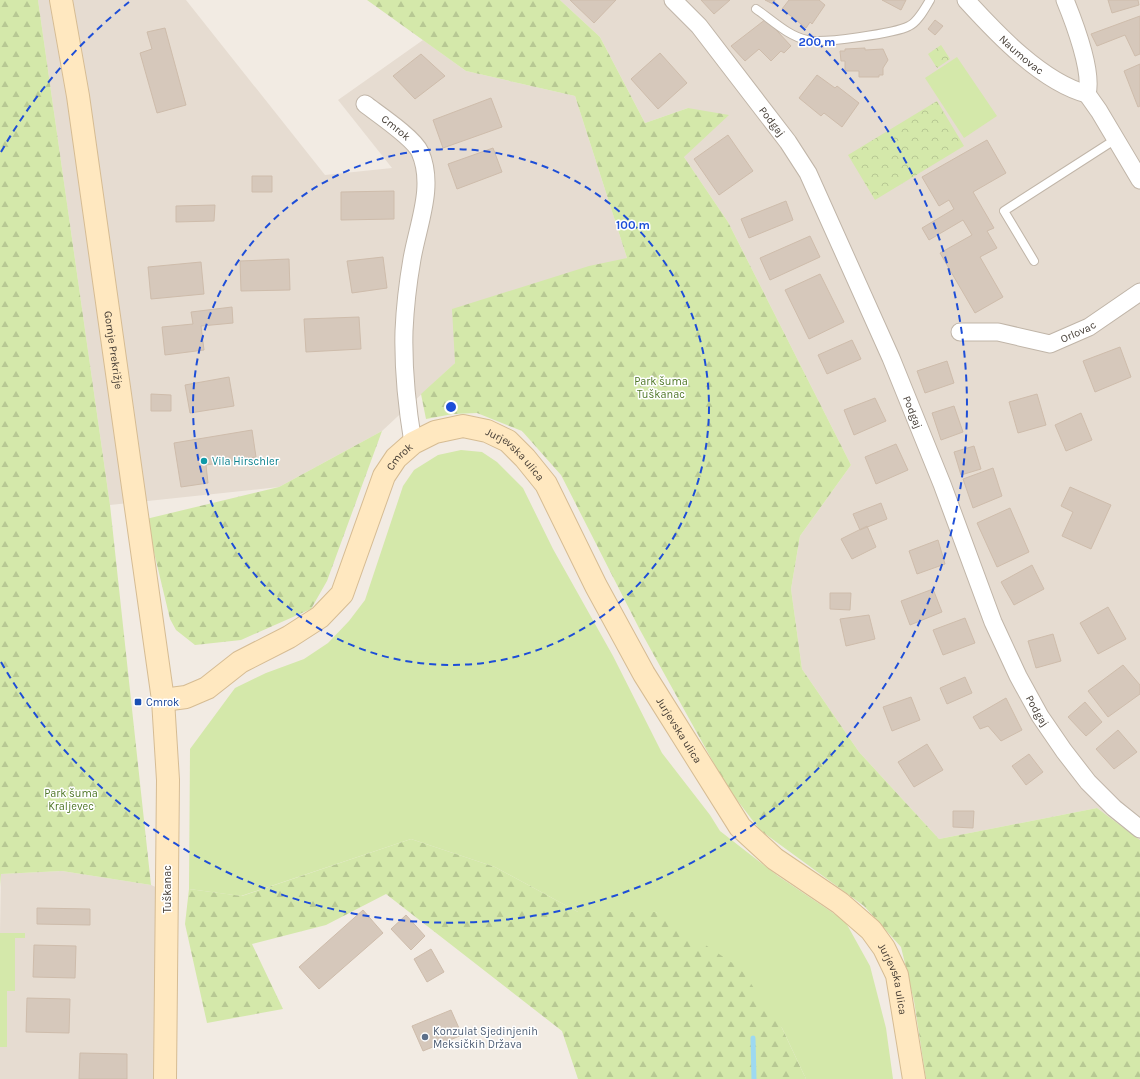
<svg xmlns="http://www.w3.org/2000/svg" width="1140" height="1079" font-family="Karla,sans-serif">
	<defs>
		<pattern id="forest-firs" width="22" height="20" patternUnits="userSpaceOnUse"><rect width="22" height="20" fill="#d4e8aa"/><path d="M5 1l3.5 6h-7zM16 11l3.5 6h-7z" fill="#b7c893"/></pattern>
		<pattern id="park-crowns" width="20" height="18" patternUnits="userSpaceOnUse"><rect width="20" height="18" fill="#d4e8aa"/><path d="M2 6a3 3 0 1 1 6 0M12 15a3 3 0 1 1 6 0" fill="none" stroke="#b7c893"/></pattern>
	</defs>
	<rect width="100%" height="100%" fill="#f2ebe3"/>
	<path fill="#e6dcd1" d="M38,0H186L325,175L392,168L338,100L423,40L466,71L575,96L627,258L455,363L382,431L279,487L110,505Z
		M560,0H1140V840L1097,808L939,839L859,752L802,669L791,589L800,536L851,465L728,222L684,157L688,108L645,123L600,37Z
		M62,871L151,885L158,888L155,1079H0V1047H7V990H15V938L25,937V933H0L1,874Z"/>
	<path fill="#d4e8aa" d="M957,57L997,116L964,138L925,78Z
		M461,450L482,452L497,462L523,488L553,549L613,656L662,753L710,815L720,831L778,876L845,921L870,966L886,1028L893,1079H806L782,1028L656,912H578L495,867L411,839L241,896L189,889L190,749L235,688L266,673L304,659L328,643L349,621L365,600L403,486L414,470L438,455Z
		M0,933H25V938H15V991H7V1047H0Z"/>
	<path fill="url(#forest-firs)" d="M0,0H38L110,505L151,885L62,871L1,874L0,887Z
		M367,0H560L600,37L645,123L688,108L729,115L684,157L728,222L851,465L800,536L791,589L802,669L859,752L939,839L1097,808L1140,840V1079H926L914,1001L901,947L864,906L760,830L727,787L640,630L561,475L522,431L477,413L453,414L426,419L421,394L455,363L452,309L589,266L627,258L575,96L466,71Z
		M382,431L327,581L311,609L241,640L195,645L176,630L170,619L146,519L279,487Z
		M411,839L495,867L578,912H656L740,968L782,1028L806,1079H578L562,1031L386,894L326,925L252,944L283,1009L207,1023L185,924L189,889L242,896Z"/>
	<path fill="url(#park-crowns)" d="M941,45L950,59L937,68L928,54Z
		M937,101L964,146L875,200L848,155Z"/>
	<g fill="none" stroke-linecap="round" stroke-linejoin="round">
		<path stroke="#9dd9f1" stroke-width="5" d="M753,1038L754,1079"/>
	</g>
	<path fill="#d6c8bb" stroke="#cebcab" d="M570,0H616L594,23Z
		M701,0H730L714,14Z
		M765,0H775L773,4Z
		M789,0H819L825,5L812,24L810,22L806,28L782,9Z
		M882,0H906L901,10Z
		M1108,0H1138L1139,5L1112,13Z
		M1140,16V54L1135,56L1125,35L1097,46L1091,34Z
		M766,19L791,46L784,53L781,51L771,61L759,49L745,61L731,46Z
		M935,20L943,26L935,35L928,29Z
		M165,28L186,105L157,113L140,53L152,49L147,32Z
		M865,48V50L883,49L888,60L883,68V75H879V77H859V71H845V61H841L840,51H845V49Z
		M660,53L687,83L658,109L631,79Z
		M421,54L445,76L415,99L393,76Z
		M1140,64V106L1138,107L1124,71Z
		M817,75L835,88L837,86L859,103L842,127L824,113L821,116L799,98Z
		M491,98L502,127L443,148L433,120Z
		M728,135L753,171L719,195L694,159Z
		M987,140L1006,173L973,192L994,228L987,231L997,248L980,257L1003,297L975,313L940,253L972,235L963,220L929,240L922,228L954,209L949,200L939,206L922,177Z
		M493,148L502,172L457,189L448,164Z
		M252,176H272V192H252Z
		M394,191V219L341,220V192Z
		M786,201L793,220L749,238L741,219Z
		M215,205L214,221L176,222V206Z
		M810,236L820,257L770,280L760,258Z
		M383,257L387,288L352,293L347,261Z
		M289,259L290,290L241,291L240,261Z
		M201,262L204,294L151,299L148,267Z
		M820,274L844,322L809,339L785,290Z
		M232,307L233,323L201,326L204,350L165,355L162,327L193,324L191,312Z
		M359,317L361,349L306,352L304,319Z
		M852,340L861,359L827,374L818,355Z
		M1120,347L1131,377L1095,392L1083,361Z
		M947,361L954,383L925,393L917,371Z
		M229,377L234,406L190,413L185,385Z
		M151,394L171,395V411H151Z
		M1037,394L1046,425L1018,433L1009,402Z
		M875,398L886,421L854,435L844,410Z
		M954,406L963,432L941,440L932,413Z
		M1081,413L1092,440L1066,451L1055,425Z
		M252,430L256,457L206,465L208,483L181,487L174,443Z
		M896,444L908,470L876,484L865,457Z
		M974,446L981,469L961,475L954,452Z
		M993,468L1002,496L973,508L963,479Z
		M1070,487L1111,505L1091,549L1062,536L1073,512L1061,506Z
		M881,503L887,519L860,530L853,514Z
		M1010,508L1029,552L997,567L977,523Z
		M867,526L876,547L852,559L841,539Z
		M938,540L945,564L917,574L909,551Z
		M1032,565L1044,589L1014,605L1001,582Z
		M933,589L942,612L910,625L901,601Z
		M830,593H851L850,610L830,609Z
		M1108,607L1126,639L1098,654L1080,623Z
		M869,615L875,639L846,646L840,619Z
		M965,618L975,643L943,655L933,630Z
		M1053,634L1061,661L1036,668L1028,641Z
		M1123,665L1140,685V694L1108,717L1088,691Z
		M965,677L972,693L947,704L940,688Z
		M911,697L920,720L892,731L883,707Z
		M1006,698L1022,730L1001,741L988,726L980,729L973,717Z
		M1085,702L1102,722L1086,736L1068,717Z
		M1118,730L1137,752L1114,769L1096,749Z
		M927,744L943,770L914,787L898,762Z
		M1029,754L1043,772L1026,785L1012,766Z
		M953,811H974L973,828L953,827Z
		M37,908L90,909V925L37,924Z
		M363,910L383,933L319,989L299,967Z
		M406,915L425,936L411,950L391,929Z
		M34,945L76,946L75,978L33,977Z
		M431,949L444,972L427,982L414,959Z
		M27,998L70,999L69,1033L26,1032Z
		M451,1010L462,1035L423,1051L412,1026Z
		M80,1053L127,1054V1079H79Z"/>
	<g fill="none" stroke-linecap="round" stroke-linejoin="round">
		<g stroke="#c0b5a8" stroke-width="10">
			<path id="lane" d="M756,9C772,20 788,36 807,40C822,44 896,33 909,26C918,22 925,8 930,0
				M1034,261L1004,211L1116,139"/>
		</g>
		<g stroke="#c0b5a8" stroke-width="19">
			<g id="street">
				<path id="s1" d="M673,0L699,26L788,142L808,173L891,358L942,484L993,622L1018,676L1040,716L1064,751L1088,782L1114,808L1140,829"/>
				<path id="s2" d="M966,0C997,34 1042,82 1087,94"/>
				<path d="M1065,0C1074,22 1093,72 1087,94"/>
				<path d="M1087,94L1099,111L1140,180"/>
				<path id="s3" d="M365,104C378,114 414,138 420,152C435,186 418,224 412,259C408,282 405,308 404,331C403,368 407,407 413,443"/>
				<path id="s4" d="M960,332H998L1050,344L1089,327L1140,292"/>
			</g>
		</g>
		<g stroke="#d6bc93" stroke-width="24">
			<g id="secondary">
				<path id="s5" d="M61,0L78,96L163,700L168,780L165,1079"/>
				<path id="s6" d="M163,700L186,697L207,688L240,662L289,637L320,617L342,594L384,476L396,458L413,443L435,432L463,426L487,431L508,441L525,458L546,484L596,586L644,674L740,827L775,859L840,903L871,930L884,948L897,975L914,1079"/>
			</g>
		</g>
		<use href="#lane" stroke="#fff" stroke-width="8"/>
		<use href="#street" stroke="#fff" stroke-width="17"/>
		<use href="#secondary" stroke="#ffe8c0" stroke-width="22"/>
	</g>
	<g fill="none" stroke="#1d4ed8" stroke-width="2" stroke-dasharray="7 5">
		<circle cx="451" cy="407" r="258"/>
		<path d="M1 152A517 517 0 0 1 129 2M773 2A517 517 0 1 1 1 662"/>
	</g>
	<circle fill="#0f9aa8" stroke="#fff" stroke-width="1.5" cx="204" cy="461" r="4"/>
	<rect fill="#1a4fb4" stroke="#fff" stroke-width="1.5" x="134" y="698" width="8" height="8" rx="2"/>
	<circle fill="#5c6f8a" stroke="#fff" stroke-width="1.5" cx="425" cy="1037" r="4"/>
	<g text-anchor="middle" dominant-baseline="central" stroke-width="3" stroke-linejoin="round" paint-order="stroke">
		<g font-size="11" fill="#433b33" stroke="#fff">
			<text stroke="none"><textPath href="#s2" startOffset="78">Naumovac</textPath></text>
			<text stroke="none"><textPath href="#s1" startOffset="157">Podgaj</textPath></text>
			<text stroke="none"><textPath href="#s3" startOffset="39">Cmrok</textPath></text>
			<text stroke="none"><textPath href="#s4" startOffset="122">Orlovac</textPath></text>
			<text stroke="none"><textPath href="#s5" startOffset="354">Gornje Prekrižje</textPath></text>
			<text stroke="none"><textPath href="#s1" startOffset="481">Podgaj</textPath></text>
			<text stroke="none"><textPath href="#s6" startOffset="362">Cmrok</textPath></text>
			<text stroke="none"><textPath href="#s6" startOffset="496">Jurjevska ulica</textPath></text>
			<text stroke="none"><textPath href="#s1" startOffset="805">Podgaj</textPath></text>
			<text stroke="none"><textPath href="#s6" startOffset="820">Jurjevska ulica</textPath></text>
			<text transform="translate(167 889) rotate(-90)">Tuškanac</text>
			<text stroke="none"><textPath href="#s6" startOffset="1156">Jurjevska ulica</textPath></text>
		</g>
		<g font-size="11" fill="#4e7626" stroke="#fff">
			<text x="661" y="381">Park šuma<tspan x="661" dy="13">Tuškanac</tspan></text>
			<text x="71" y="793">Park šuma<tspan x="71" dy="13">Kraljevec</tspan></text>
		</g>
		<g font-size="11" fill="#0d838f" stroke="#fff" text-anchor="start">
			<text x="212" y="461">Vila Hirschler</text>
		</g>
		<g font-size="11" fill="#164399" stroke="#fff" text-anchor="start">
			<text x="146" y="702">Cmrok</text>
		</g>
		<g font-size="11" fill="#4e5e75" stroke="#fff" text-anchor="start">
			<text x="433" y="1031">Konzulat Sjedinjenih<tspan x="433" dy="13">Meksičkih Država</tspan></text>
		</g>
	</g>
	<circle cx="451" cy="407" r="6" fill="#1d4ed8" stroke="#fff" stroke-width="2"/>
	<g font-size="12" text-anchor="middle" font-weight="bold" fill="#1d4ed8" stroke="#fff" stroke-width="3" stroke-linejoin="round" paint-order="stroke">
		<text x="817" y="46">200 m</text>
		<text x="633" y="229">100 m</text>
	</g>
</svg>
